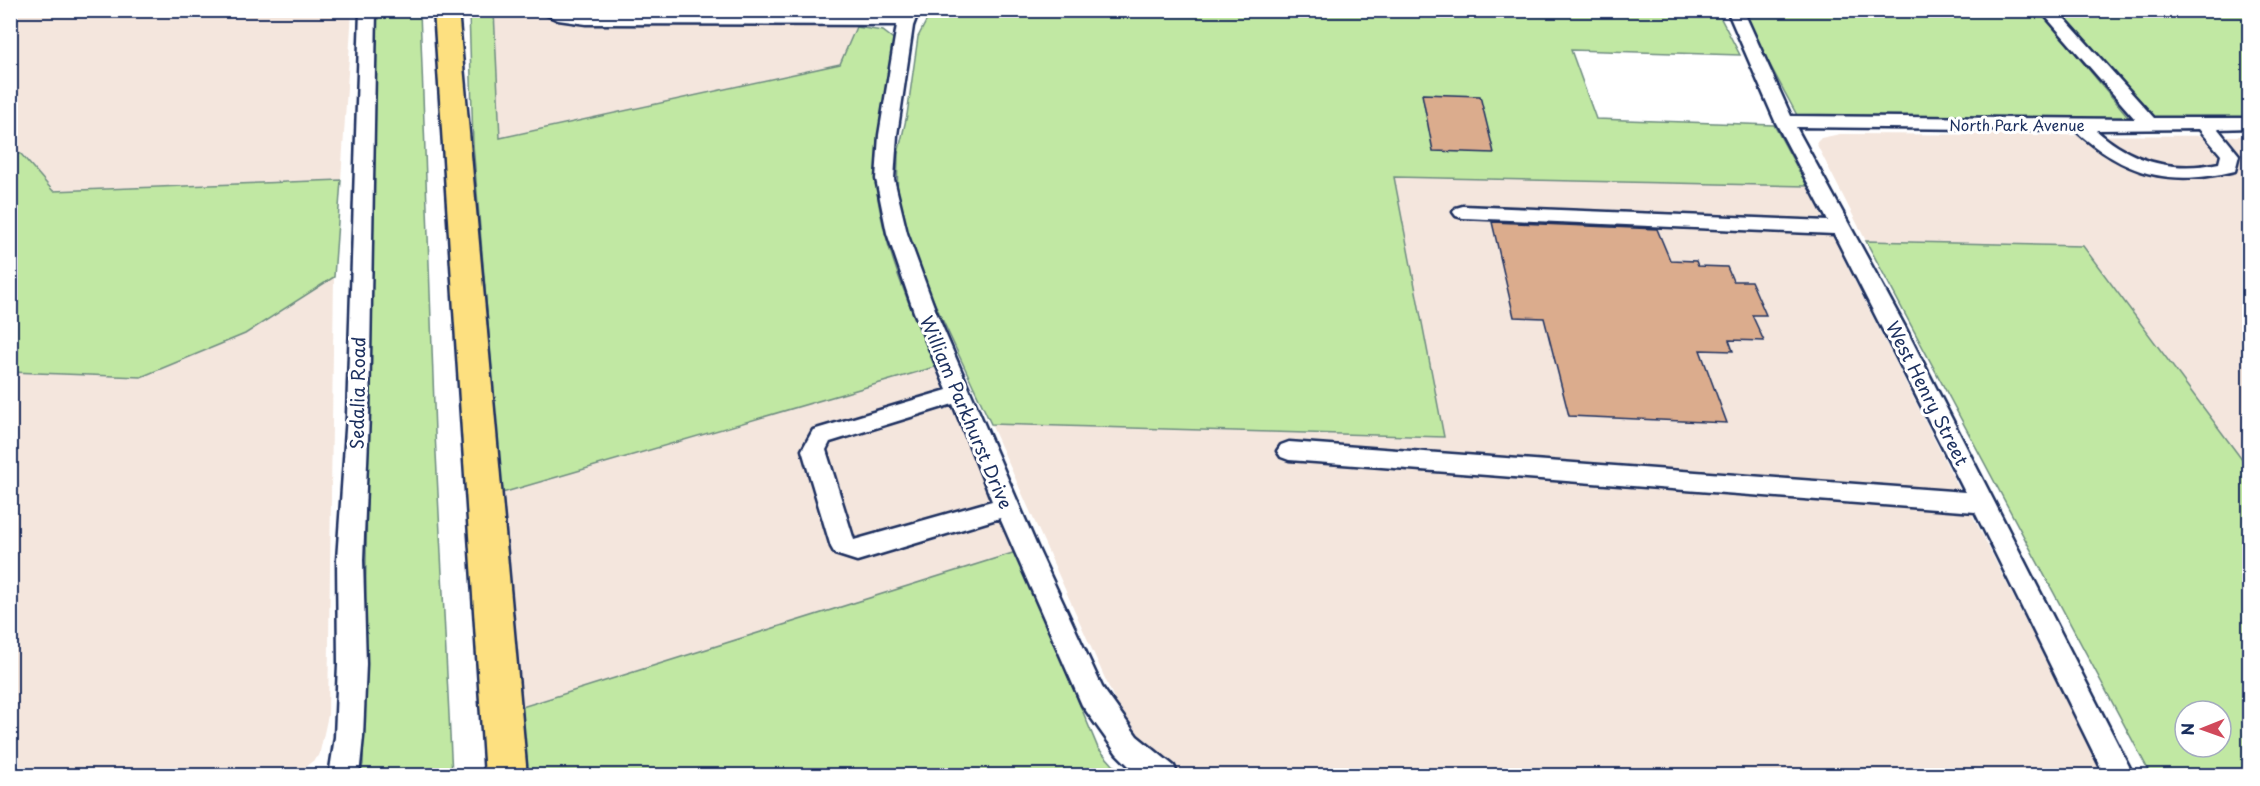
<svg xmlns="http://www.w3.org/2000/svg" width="2260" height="786" font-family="'Playpen Sans',sans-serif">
	<rect width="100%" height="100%" fill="#fff"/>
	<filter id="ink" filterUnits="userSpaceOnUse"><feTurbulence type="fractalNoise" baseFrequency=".0167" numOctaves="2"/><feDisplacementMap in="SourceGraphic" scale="12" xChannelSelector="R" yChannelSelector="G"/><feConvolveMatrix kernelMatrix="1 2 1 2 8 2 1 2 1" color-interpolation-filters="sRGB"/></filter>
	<g filter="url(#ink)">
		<path fill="#f4e6dd" d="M10,11H352L341,180L53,191L22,154L11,153Z
			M494,11H863L840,64L500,138Z
			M1840,134L2249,136V469L2083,246L1866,241L1816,143L1821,138Z
			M1394,177L1807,186L2103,775H1173L1147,758L1116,703L991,424L1443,437Z
			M334,277L328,715L319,756L295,775L11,776V372L141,377L245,334Z
			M935,367L1016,552L522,707L502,493Z"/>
		<path fill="#c1e8a3" stroke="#6e8c80" stroke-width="1.5" fill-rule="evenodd" d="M932,10L1717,11L1740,55L1571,50L1596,119L1774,125L1807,186L1394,177L1444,437L991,424L915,261L897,202L898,154L907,115L918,37Z
			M374,11H420L435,433L452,775L360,776L363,764Z
			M469,11H494L500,138L840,64L856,27L883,31L896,41C888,92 869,146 878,199C887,257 913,313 935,367L502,493L473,144Z
			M1741,11H2040L2131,120L1798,117Z
			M2060,11H2249V125L2155,119Z
			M11,153L21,154L53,191L341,180L334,277L245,334L141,377L11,372Z
			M1866,241L2083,246L2249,469V775H2151ZM2185,711H2221V747H2185Z
			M1016,552L1098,748L1122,775H528L522,707Z"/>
		<path fill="#dbac8d" stroke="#1b2f5e" stroke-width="1.5" d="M1422,94L1480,96L1494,153L1433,151Z
			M1492,222L1657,229L1670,260L1696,261L1698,266L1727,267L1733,281H1751L1766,315H1752L1764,341L1729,340L1733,351L1700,350L1727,423L1569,416L1544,318L1514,317Z"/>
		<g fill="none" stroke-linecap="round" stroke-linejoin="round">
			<g stroke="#1b2f5e" stroke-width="5">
				<path id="minor" d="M360,10H376L369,415L363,560L366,664L363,737L359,776H329L335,737L338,664L337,560L347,415Z
					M536,10L586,14L901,15L903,10H919L913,26L897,135L894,179L907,233L936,312L1038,549L1102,687L1137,736L1174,766L1178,776H1139L1117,754L1082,705L1000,518L857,561L835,554L831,547L802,450L813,430L947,390L914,312L887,233L876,179L879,135L897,25L586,24L558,20ZM953,404L992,501L854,540L826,450L830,442Z
					M1727,10H1743L1791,116L2135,119L2040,10H2057L2154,118H2250V128L2218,129L2239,155L2235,171C2169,187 2124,175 2075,130L1796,127L1904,325L2134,776H2105L1975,512L1289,460L1281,457L1277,451L1281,445L1289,442L1965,492L1834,234L1463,218L1456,216L1453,212L1456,208L1463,206L1828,221L1775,121ZM2199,129L2221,155L2219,163C2172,173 2132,162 2096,130Z"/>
			</g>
			<g stroke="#1b2f5e" stroke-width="5">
				<path id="highway" d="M434,10H458L527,776H485Z"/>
			</g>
			<use href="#minor" fill="#fff" fill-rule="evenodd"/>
			<use href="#highway" fill="#fde080" fill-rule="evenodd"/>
		</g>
	</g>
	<g text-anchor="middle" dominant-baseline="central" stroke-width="6" stroke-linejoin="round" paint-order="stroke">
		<g font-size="15" fill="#1b2f5e" stroke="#fff">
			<text x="2017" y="124">North Park Avenue</text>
		</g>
		<g font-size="18" fill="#1b2f5e" stroke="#fff">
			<text transform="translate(357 393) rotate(-89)">Sedalia Road</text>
			<text transform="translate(1928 393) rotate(63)">West Henry Street</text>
			<text transform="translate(967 412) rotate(67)">William Parkhurst Drive</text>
		</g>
	</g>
	<rect width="2260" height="786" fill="none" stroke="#fff" stroke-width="36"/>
	<rect x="18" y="18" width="2224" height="750" fill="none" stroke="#1b2f5e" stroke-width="2" filter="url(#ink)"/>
	<g transform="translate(2203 729) rotate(269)"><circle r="28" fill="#ffffff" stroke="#a4acbf" stroke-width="1.5"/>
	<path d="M0-4.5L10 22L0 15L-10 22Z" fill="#d1495b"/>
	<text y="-9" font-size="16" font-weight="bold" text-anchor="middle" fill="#1b2f5e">N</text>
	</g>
</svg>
